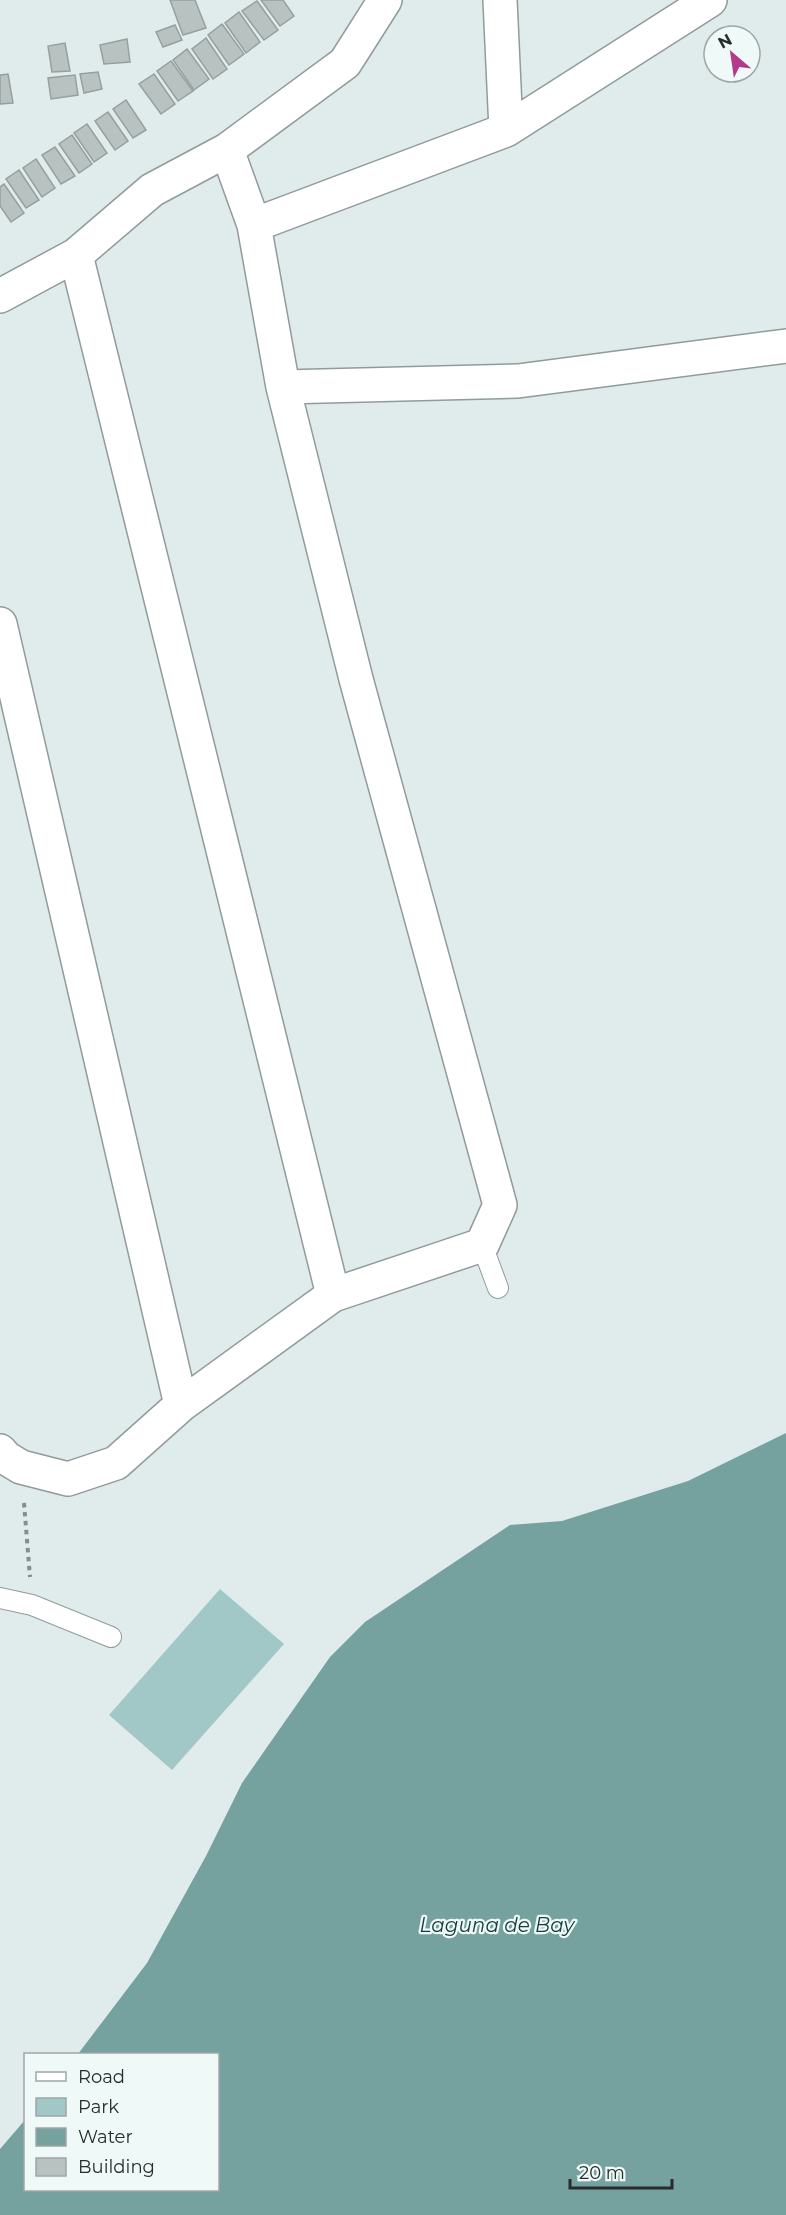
<svg xmlns="http://www.w3.org/2000/svg" width="786" height="2215" font-family="Montserrat,sans-serif">
	<rect width="100%" height="100%" fill="#e0eceb"/>
	<path fill="#a1c8c6" d="M220,1589L284,1644L172,1770L109,1715Z"/>
	<path fill="#75a19f" d="M786,1433V2215H0V2149L25,2120L26,2190H218V2054H78L147,1963L206,1856L242,1783L330,1657L365,1622L510,1525L562,1521L688,1481Z"/>
	<path fill="#b7c2c1" stroke="#95a09f" stroke-width="1.5" d="M170,0H195L206,28L183,35Z
		M261,0H283L294,16L280,26Z
		M257,1L278,30L264,40L242,11Z
		M239,12L260,42L246,53L225,23Z
		M222,24L244,54L229,65L208,35Z
		M175,25L182,40L163,47L156,32Z
		M206,38L227,69L213,79L192,49Z
		M127,39L130,62L104,64L100,45Z
		M65,43L70,71L52,72L48,46Z
		M187,49L209,79L194,90L173,60Z
		M171,61L193,91L178,101L157,71Z
		M98,72L102,89L84,93L80,74Z
		M8,74L13,103L0,104V75Z
		M154,74L175,104L161,114L139,84Z
		M75,75L78,95L51,99L48,78Z
		M126,100L146,130L133,138L113,109Z
		M108,112L128,141L115,150L95,121Z
		M87,124L107,153L94,162L74,133Z
		M72,135L92,164L79,173L59,144Z
		M55,147L75,176L61,184L42,155Z
		M36,159L55,188L42,197L23,168Z
		M19,170L39,200L26,208L6,179Z
		M4,184L24,213L11,222L0,206V187Z"/>
	<g fill="none" stroke-linecap="round" stroke-linejoin="round">
		<g stroke="#909b9a" stroke-width="22">
			<path id="lane" d="M482,1245L498,1288
				M0,1598L32,1605L111,1637"/>
		</g>
		<g stroke="#909b9a" stroke-width="36">
			<path id="street" d="M500,0L506,130
				M254,225L506,130L710,0
				M76,255L333,1295
				M0,296L76,255L152,190L227,150L345,63L385,0
				M283,387L518,381L786,346
				M0,624L181,1405
				M0,1451L6,1458L21,1467L68,1479L116,1463L181,1405L333,1295L482,1245L500,1205L356,679L283,387L254,225L227,150"/>
		</g>
		<path stroke="#858d8d" stroke-width="4" stroke-dasharray="4.5 4.5" stroke-linecap="butt" d="M24,1503L30,1577"/>
		<use href="#lane" stroke="#fff" stroke-width="20"/>
		<use href="#street" stroke="#fff" stroke-width="33"/>
	</g>
	<g text-anchor="middle" dominant-baseline="central" stroke-width="4.5" stroke-linejoin="round" paint-order="stroke">
		<g font-size="20" font-style="italic" fill="#143e3d" stroke="#eef9f8">
			<text x="497" y="1925">Laguna de Bay</text>
		</g>
	</g>
	<rect x="24" y="2053" width="195" height="138" fill="#eef9f8" stroke="#9fa7a6" stroke-width="1.5"/>
	<rect x="36" y="2072" width="30" height="9" fill="#ffffff" stroke="#9fa7a6" stroke-width="1.5"/>
	<text x="78" y="2083" font-size="18" fill="#282c2c">Road</text>
	<rect x="36" y="2098" width="30" height="18" fill="#a1c8c6" stroke="#9fa7a6" stroke-width="1.5"/>
	<text x="78" y="2113" font-size="18" fill="#282c2c">Park</text>
	<rect x="36" y="2128" width="30" height="18" fill="#75a19f" stroke="#9fa7a6" stroke-width="1.5"/>
	<text x="78" y="2143" font-size="18" fill="#282c2c">Water</text>
	<rect x="36" y="2158" width="30" height="18" fill="#b7c2c1" stroke="#9fa7a6" stroke-width="1.5"/>
	<text x="78" y="2173" font-size="18" fill="#282c2c">Building</text>
	<g transform="translate(732 54) rotate(331)"><circle r="28" fill="#eef9f8" stroke="#9fa7a6" stroke-width="1.5"/>
	<path d="M0-4.5L10 22L0 15L-10 22Z" fill="#b2398c"/>
	<text y="-9" font-size="16" font-weight="bold" text-anchor="middle" fill="#282c2c">N</text>
	</g>
	<path d="M570 2179v9h102v-9" fill="none" stroke="#282c2c" stroke-width="3"/>
	<text x="579" y="2179" font-size="18" fill="#282c2c" stroke="#eef9f8" stroke-width="4.5" paint-order="stroke">20 m</text>
</svg>
